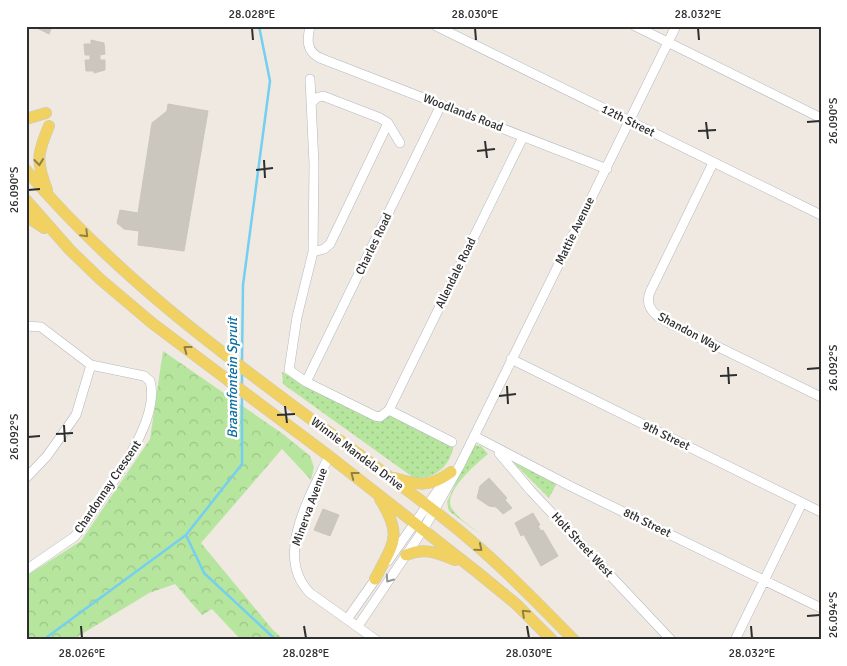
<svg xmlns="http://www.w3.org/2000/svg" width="847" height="666" font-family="Signika,sans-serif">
	<defs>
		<pattern id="grass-dots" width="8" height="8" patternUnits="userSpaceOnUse" patternTransform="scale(1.25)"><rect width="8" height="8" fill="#b6e59e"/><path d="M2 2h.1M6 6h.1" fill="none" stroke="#9dc588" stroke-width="1.8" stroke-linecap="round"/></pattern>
		<pattern id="park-crowns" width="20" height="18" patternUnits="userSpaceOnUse" patternTransform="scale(1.25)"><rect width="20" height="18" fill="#b6e59e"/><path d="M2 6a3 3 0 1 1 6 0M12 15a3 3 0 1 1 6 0" fill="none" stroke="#9dc588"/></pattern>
	</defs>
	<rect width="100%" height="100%" fill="#efe9e1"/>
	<path fill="url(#grass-dots)" d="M282,372L362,415L370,418L394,413L454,445C450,466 435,480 414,478L283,384Z
		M474,445L481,446L488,454C477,463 444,491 451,507C456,517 471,526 480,534L449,511L447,502L471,448Z
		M508,457L557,483L549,498Z"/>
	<path fill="url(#park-crowns)" d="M163,351L283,434L310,456L314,467L311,480L282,449L201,543L272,629L284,640H241L212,609L202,615L175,584L149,593L72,640H26V576L81,541L150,439Z"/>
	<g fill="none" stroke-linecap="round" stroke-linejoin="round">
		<path stroke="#75cff0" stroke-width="2.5" d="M242,363L243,285L270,81L259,26
			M242,386V374
			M186,535L204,573L276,640
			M43,640L186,535L242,464V396"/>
	</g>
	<path fill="#cbc7bf" stroke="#cbc5ba" d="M38,26H52L49,34L37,28Z
		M91,40L104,43L105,54L100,55V60H105V70L94,73V71H86L85,60H90V55H85L84,44H91Z
		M168,104L208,111L184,251L138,245L139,231L124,229L117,223L120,210L138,213L152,123L167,111Z
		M489,478L507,498L505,500L512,508L503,514L496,507L489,506L477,498L480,486Z
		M323,509L339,515L330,536L314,530Z
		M533,513L540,525L521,536L515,523Z
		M538,526L541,531L543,530L558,556L541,566L524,535Z"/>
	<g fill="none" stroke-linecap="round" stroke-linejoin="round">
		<g stroke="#b4b7c1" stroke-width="10">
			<path id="minor" d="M310,26C307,40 306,51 320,58L607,169
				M436,26L821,215
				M635,26L821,118
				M310,79L314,164L313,252L297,317L289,370L306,382L375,416L380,417L389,410L523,137
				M312,103L316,98L323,96L380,118L388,123L400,143
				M713,163L650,292C644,308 656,316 669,323L821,397
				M313,252L324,249L330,244L388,123
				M26,326L41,327L91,365L144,376L150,381C162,423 104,493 82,528L74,537L26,570
				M511,359L821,512
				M306,382L441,105
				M389,410L452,442
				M474,436L570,486L821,608
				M499,453L531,491L671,640
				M329,456C311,495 273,556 310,593L376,640
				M26,478L47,456L76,415L91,365
				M388,561L448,476
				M348,618L379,574
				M358,626L423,530L460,465L676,26
				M735,640L802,503"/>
		</g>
		<g stroke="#c9c9c9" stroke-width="12">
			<path id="major" d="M26,119L46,113
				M26,170C143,309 299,406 441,516C489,553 532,597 574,640
				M47,190C36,161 37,154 49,126
				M26,200L70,250L100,279L152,323L329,456L477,572L516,604L552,640
				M26,216L44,228
				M394,478C419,485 429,488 451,472
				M406,555C425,547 437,553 455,560
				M375,579C394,542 403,536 380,499"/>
		</g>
		<use href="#minor" stroke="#fff" stroke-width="9"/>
		<use href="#major" stroke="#f2d163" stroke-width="11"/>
	</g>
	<defs><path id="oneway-chevron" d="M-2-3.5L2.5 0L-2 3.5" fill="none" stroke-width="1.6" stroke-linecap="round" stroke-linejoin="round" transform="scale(1.25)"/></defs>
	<g stroke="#908048">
		<use href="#oneway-chevron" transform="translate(39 162) rotate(84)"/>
		<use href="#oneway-chevron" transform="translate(85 234) rotate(45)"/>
		<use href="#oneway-chevron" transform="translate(187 349) rotate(-143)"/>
		<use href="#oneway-chevron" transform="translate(354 475) rotate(-142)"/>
		<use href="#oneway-chevron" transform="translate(479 548) rotate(40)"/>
		<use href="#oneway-chevron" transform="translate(525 613) rotate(-137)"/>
	</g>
	<use stroke="#969696" href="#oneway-chevron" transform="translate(389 579) rotate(125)"/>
	<path fill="none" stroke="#2e2e2e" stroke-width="2" d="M252,28L253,40M475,28L476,40M698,28L699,40M706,122L708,139M807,122L820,121M698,131L716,130M485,141L487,158M477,151L495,149M264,160L265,178M256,170L273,168M28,190L40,189M728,367L729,384M807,369L820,368M720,376L737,375M507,386L508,404M499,396L516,394M285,406L287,423M277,415L295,414M64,425L65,442M56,434L73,433M28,437L40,436M807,616L820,615M81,626L82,638M304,626L306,638M527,626L529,638M751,626L752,638"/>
	<g text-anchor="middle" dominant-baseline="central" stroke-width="5" stroke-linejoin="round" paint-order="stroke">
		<g font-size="12" fill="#2e2e2e" stroke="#fff">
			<text transform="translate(463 113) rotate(21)">Woodlands Road</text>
			<text transform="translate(628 121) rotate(26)">12th Street</text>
			<text transform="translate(575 231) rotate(-64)">Mattie Avenue</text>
			<text transform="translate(374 244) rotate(-64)">Charles Road</text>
			<text transform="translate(456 273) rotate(-64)">Allendale Road</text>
			<text transform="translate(689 332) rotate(28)">Shandon Way</text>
			<text transform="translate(666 436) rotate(26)">9th Street</text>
			<text transform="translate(357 454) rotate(37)">Winnie Mandela Drive</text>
			<text transform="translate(108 487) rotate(-56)">Chardonnay Crescent</text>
			<text transform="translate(310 507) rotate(-70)">Minerva Avenue</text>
			<text transform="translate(647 523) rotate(26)">8th Street</text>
			<text transform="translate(582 545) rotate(47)">Holt Street West</text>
		</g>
		<g font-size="14" font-style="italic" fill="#0d6fa3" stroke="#fff">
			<text transform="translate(232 378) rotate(-90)">Braamfontein Spruit</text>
		</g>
	</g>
	<rect width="847" height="666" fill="none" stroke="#ffffff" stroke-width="55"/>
	<rect x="28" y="28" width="792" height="610" fill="none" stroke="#2e2e2e" stroke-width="2"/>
	<g font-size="12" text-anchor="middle" fill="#2e2e2e">
		<text x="252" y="18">28.028°E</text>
		<text x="475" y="18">28.030°E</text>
		<text x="698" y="18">28.032°E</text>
		<text transform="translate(833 121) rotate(-90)" y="4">26.090°S</text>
		<text transform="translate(14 190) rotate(-90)" y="4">26.090°S</text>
		<text transform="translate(833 368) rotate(-90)" y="4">26.092°S</text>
		<text transform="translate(14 437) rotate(-90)" y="4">26.092°S</text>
		<text transform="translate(833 615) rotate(-90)" y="4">26.094°S</text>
		<text x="82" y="657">28.026°E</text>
		<text x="306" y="657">28.028°E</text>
		<text x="529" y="657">28.030°E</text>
		<text x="752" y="657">28.032°E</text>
	</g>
</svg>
